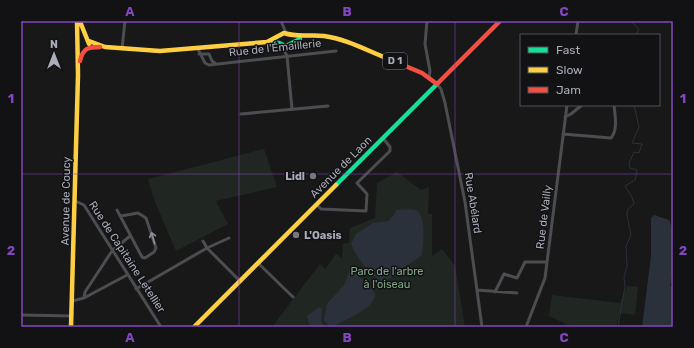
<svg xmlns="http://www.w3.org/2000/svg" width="694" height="348" font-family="Rubik,sans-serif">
	<rect width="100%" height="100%" fill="#181818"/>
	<path fill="#202722" d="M264,149L277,187L216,201L228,224L176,251L153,197L148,179Z
		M397,172L421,190L429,187L428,214H432V256L442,249L455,266L465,327H272L320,264L325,269L336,254L342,258L343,244L349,243L350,228L375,218L377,183Z
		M627,286L638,287L635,315L620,313L616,327H572L549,316L552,295L620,303Z"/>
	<path fill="#2a313a" d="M396,210C402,210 409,209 415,210C427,213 423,246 422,255L384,282C372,279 355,255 351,244L356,234L373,223L388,221L394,215Z
		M654,215L669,220C677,240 674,265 670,286L673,287V327H642L651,256V218Z
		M350,270L353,269L375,293C376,297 372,303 369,306C365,310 336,326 330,327L324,320L327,304L344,285Z
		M319,307L322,308L321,321L324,327H310L307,316Z"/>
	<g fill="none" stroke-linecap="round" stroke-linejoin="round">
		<path stroke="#2a313a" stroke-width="1" d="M631,21L638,28V32L634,35
			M618,327L625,286L624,277L627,266L626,246L631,235L627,215L628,209L634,204L632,197L625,186L635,180L637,170L630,168L629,163L634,152L639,153L642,144L632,143L639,127L634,105"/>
		<path stroke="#4c4d51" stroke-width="3" d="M281,21L286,33
			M427,21L425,44L430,71L429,78
			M576,35L578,21
			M282,46L287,56L292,109
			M122,49L125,21
			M198,49L205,63L209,65L336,51
			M199,54H209L212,61L215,63
			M437,84L441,89L445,103L465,202L482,327
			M241,114L328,106
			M565,117L571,114L582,105
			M563,134L611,138C618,130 615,115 614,105
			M75,201L84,205L161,327
			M317,205L321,209L366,211L367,194L357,183L390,151V147L383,138
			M117,210L142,257L145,258L154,252L156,248L146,218L138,213L121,216
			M203,241L207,248L229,238
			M258,263L293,297
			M136,289L207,248L240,281
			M477,290L517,293
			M495,292L504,274L517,278L525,262H547
			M84,298L127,275
			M72,301L84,298L85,292L112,251L130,236
			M21,315L72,316
			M526,327L545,278L567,105"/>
		<path stroke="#16e098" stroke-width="4.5" d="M268,42L279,43L286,46L300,39
			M336,185L437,84"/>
		<path stroke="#ffcf43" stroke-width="4.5" d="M81,24L89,44
			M89,41L105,47L160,51L267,42L284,33C299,38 309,34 324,36C346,39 366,50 386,58
			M71,327L78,75L77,21
			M194,327L336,185"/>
		<path stroke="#f24e42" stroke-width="4.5" d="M386,58L422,73L437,84L500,21
			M80,61C83,48 88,47 100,47"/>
	</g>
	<defs><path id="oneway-shaft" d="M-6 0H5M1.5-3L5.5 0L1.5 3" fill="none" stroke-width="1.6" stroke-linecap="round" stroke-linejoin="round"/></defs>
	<use stroke="#8d909a" href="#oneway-shaft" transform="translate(153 238) rotate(-106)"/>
	<path fill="none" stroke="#8446be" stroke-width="1" stroke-opacity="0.55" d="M239,21V327M455,21V327M21,174H673"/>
	<g fill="#767881" stroke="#121214" stroke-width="1.5">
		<circle cx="313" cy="176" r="4"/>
		<circle cx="296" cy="235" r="4"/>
	</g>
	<g text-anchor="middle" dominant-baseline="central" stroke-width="3" stroke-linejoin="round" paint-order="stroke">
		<rect fill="#121214" stroke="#7c7e88" stroke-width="1" x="383" y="53" width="24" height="16" rx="3"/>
		<g font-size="10" font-weight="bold" fill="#a9acb9">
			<text x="395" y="61">D 1</text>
		</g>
		<g font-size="11" fill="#a9acb9" stroke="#121214">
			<text transform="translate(275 48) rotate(-6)">Rue de l'Émaillerie</text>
			<text transform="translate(341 167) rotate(-45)">Avenue de Laon</text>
			<text transform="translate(66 201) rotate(-89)">Avenue de Coucy</text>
			<text transform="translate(473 203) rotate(81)">Rue Abélard</text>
			<text transform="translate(544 217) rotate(-83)">Rue de Vailly</text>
			<text transform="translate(127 257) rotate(57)">Rue de Capitaine Letellier</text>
		</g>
		<g font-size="11" font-weight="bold" fill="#a9acb9" stroke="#121214" text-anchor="end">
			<text x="305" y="176">Lidl</text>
			<text x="304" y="235" text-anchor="start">L'Oasis</text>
		</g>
		<g font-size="11" fill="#7fa486" stroke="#121214">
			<text x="387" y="271">Parc de l'arbre<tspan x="387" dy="13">à l'oiseau</tspan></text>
		</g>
	</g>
	<rect width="694" height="348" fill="none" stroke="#121214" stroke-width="44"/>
	<rect x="520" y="34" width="140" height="72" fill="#121214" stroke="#4e5056"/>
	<rect x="528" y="47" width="20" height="6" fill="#16e098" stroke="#4e5056"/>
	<text x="556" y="54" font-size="12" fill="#a9acb9">Fast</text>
	<rect x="528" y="67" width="20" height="6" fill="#ffcf43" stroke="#4e5056"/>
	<text x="556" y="74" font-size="12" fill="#a9acb9">Slow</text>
	<rect x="528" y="87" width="20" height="6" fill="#f24e42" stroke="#4e5056"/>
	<text x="556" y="94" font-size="12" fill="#a9acb9">Jam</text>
	<g transform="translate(54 54)" stroke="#121214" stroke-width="3" paint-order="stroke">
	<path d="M0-3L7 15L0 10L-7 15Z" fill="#a9acb9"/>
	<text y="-6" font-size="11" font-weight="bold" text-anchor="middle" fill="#a9acb9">N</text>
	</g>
	<rect x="22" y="22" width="650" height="304" fill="none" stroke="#8446be" stroke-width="1.5"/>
	<g font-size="13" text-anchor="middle" font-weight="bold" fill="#8446be">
		<text x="130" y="16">A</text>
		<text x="347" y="16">B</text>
		<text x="564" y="16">C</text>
		<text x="11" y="103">1</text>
		<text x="683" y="103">1</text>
		<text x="11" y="255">2</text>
		<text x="683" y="255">2</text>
		<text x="130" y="342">A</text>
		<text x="347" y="342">B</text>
		<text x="564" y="342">C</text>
	</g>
</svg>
